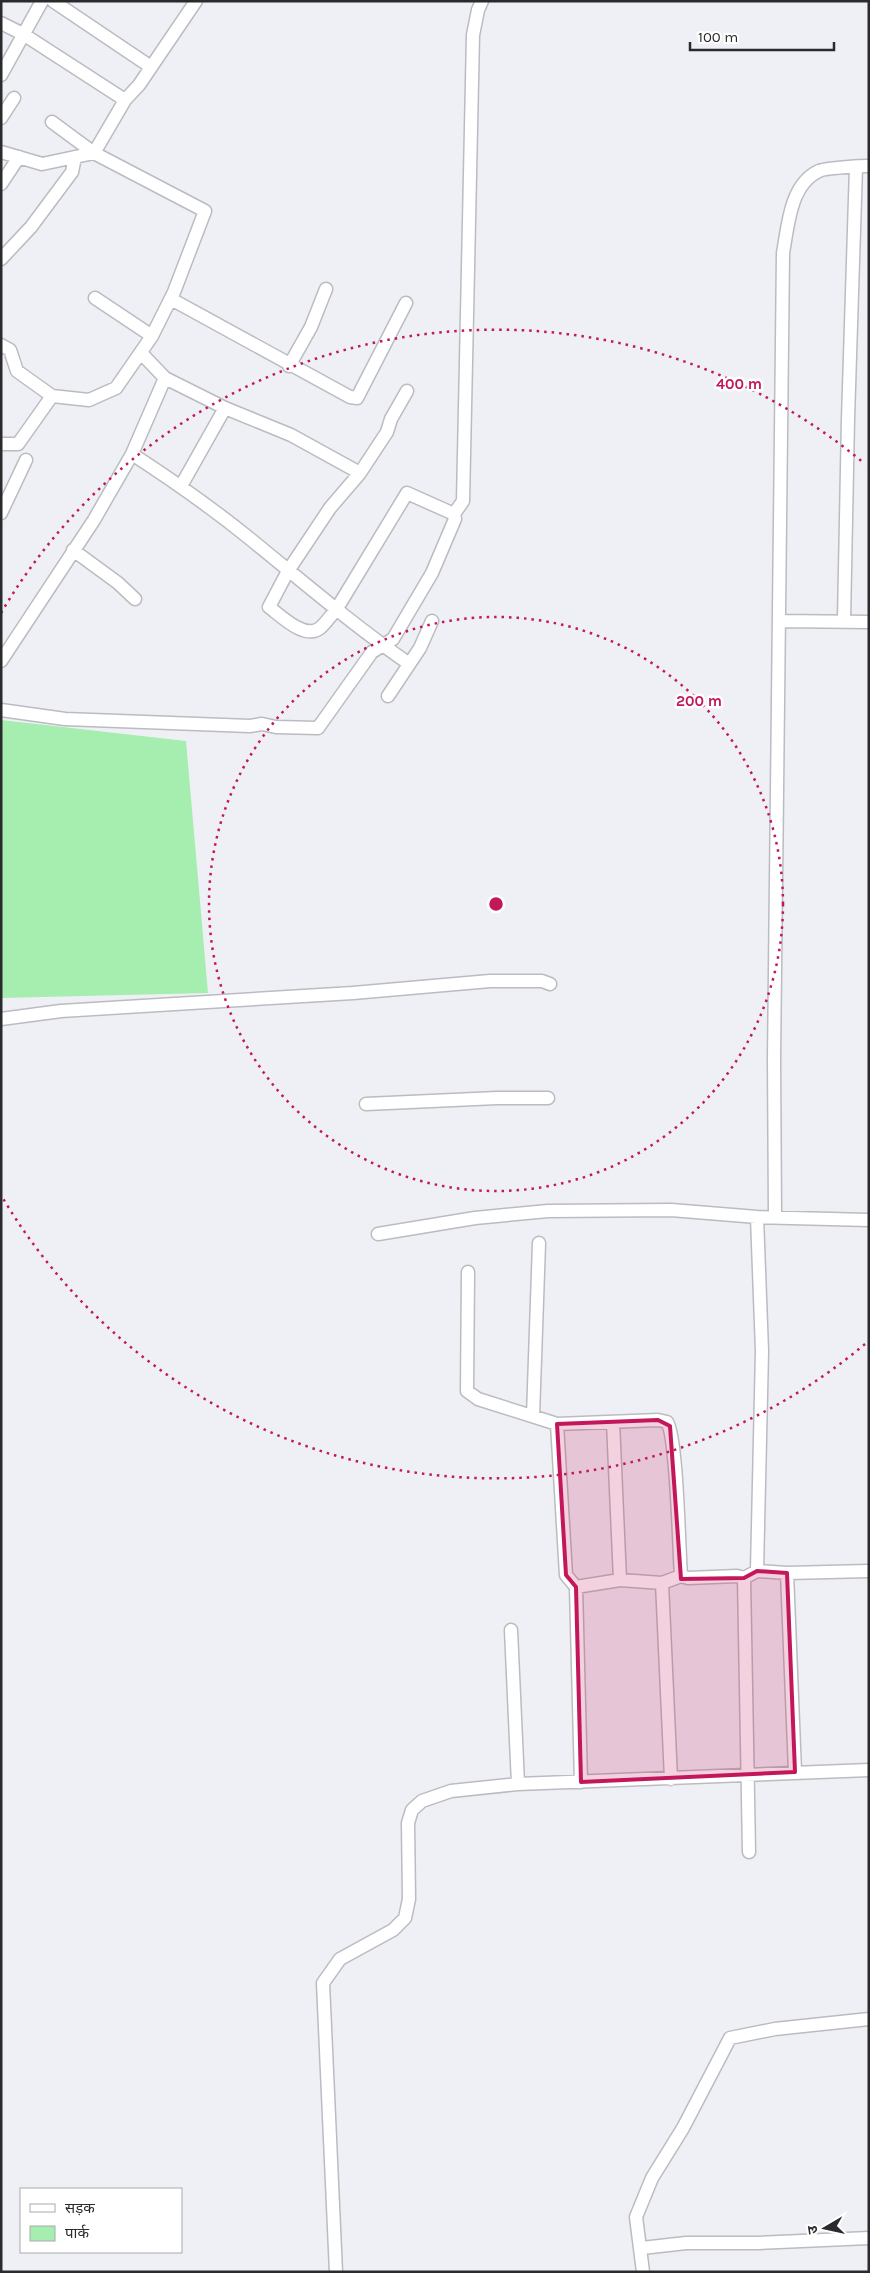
<svg xmlns="http://www.w3.org/2000/svg" width="870" height="2273" font-family="Karla,'Noto Sans Devanagari',sans-serif">
	<rect width="100%" height="100%" fill="#eef0f5"/>
	<path fill="#a5eeaf" d="M1,720L186,741L208,993L1,998Z"/>
	<g fill="none" stroke-linecap="round" stroke-linejoin="round">
		<g stroke="#babcc0" stroke-width="15">
			<path id="minor" d="M53,1L151,67
				M1,23L23,34L125,100
				M1,75L42,1
				M1,118L14,98
				M52,122L94,153L125,100L139,85L196,1
				M1,152L42,164L94,153L205,211L174,292L152,336L116,388L89,400L52,396L17,371L10,350L1,345
				M1,184L19,157
				M1,259L31,227L72,172L75,157
				M95,298L152,336
				M171,299L350,397L357,398L406,303
				M141,353L165,378L225,408L291,435L360,473
				M289,366L311,327L326,289
				M407,391L391,419L387,432L360,473L330,508L288,571L269,607C281,616 305,640 320,628C326,623 331,615 336,610L407,493L454,514
				M1,444H18L52,396
				M132,454C172,480 212,508 249,538C302,581 353,625 408,663
				M181,486L225,408
				M1,513L26,460
				M73,550L118,583L135,599
				M844,620L848,419L856,167
				M780,621L869,622
				M1,661L94,520L132,454L165,378
				M388,696L420,648L432,621
				M1,710L65,719L250,726L262,724L276,727L318,728L372,652L393,639L432,573L455,519L454,514L463,501L473,35L478,10L482,1
				M1,1019L61,1011L353,993L490,981H542L550,984
				M366,1104L497,1098H548
				M775,1216L774,1060L783,253C788,226 790,184 819,171C824,168 861,166 869,166
				M757,1217L762,1351L757,1571
				M378,1234L475,1218L548,1211L671,1210L757,1217L869,1220
				M468,1272L467,1391L478,1399L557,1424L658,1420L667,1422C677,1436 679,1551 681,1576
				M533,1416L539,1243
				M613,1422L620,1580
				M557,1424L566,1575L576,1587L581,1782
				M787,1573L795,1772
				M744,1578L749,1852
				M662,1583L671,1779
				M576,1587L620,1580L662,1583L681,1576L688,1578L737,1576L744,1578L757,1571L787,1573L869,1571
				M511,1630L518,1784
				M642,2248L686,2243H758L869,2238
				M336,2272L323,1983L340,1959L393,1930L405,1918L409,1899L408,1823L412,1810L422,1801L451,1791L518,1784L869,1770
				M643,2272L636,2217L652,2178L683,2128L730,2038L775,2029L869,2019"/>
		</g>
		<use href="#minor" stroke="#fff" stroke-width="12"/>
	</g>
	<path fill="#c2185b" fill-opacity="0.2" stroke="#c2185b" stroke-width="4" stroke-linejoin="round" d="M658,1420L670,1426L681,1579L744,1578L757,1571L787,1573L795,1772L581,1782L576,1587L566,1575L557,1424Z"/>
	<g fill="none" stroke="#c2185b" stroke-width="2.5" stroke-dasharray="2.5 5">
		<circle cx="496" cy="904" r="287"/>
		<path d="M865 1344A574 574 0 0 1 1 1195M1 613A574 574 0 0 1 865 464"/>
	</g>
	<circle cx="496" cy="904" r="8" fill="#c2185b" stroke="#fff" stroke-width="2.5"/>
	<g font-size="15" text-anchor="middle" font-weight="bold" fill="#c2185b" stroke="#fff" stroke-width="5" stroke-linejoin="round" paint-order="stroke">
		<text x="739" y="389">400 m</text>
		<text x="699" y="706">200 m</text>
	</g>
	<rect width="870" height="2273" fill="none" stroke="#2a2b2d" stroke-width="5"/>
	<rect x="20" y="2188" width="162" height="65" fill="#ffffff" stroke="#aaaaab"/>
	<rect x="30" y="2204" width="25" height="8" fill="#ffffff" stroke="#aaaaab"/>
	<text x="65" y="2213" font-size="15" fill="#2a2b2d">सड़क</text>
	<rect x="30" y="2226" width="25" height="15" fill="#a5eeaf" stroke="#aaaaab"/>
	<text x="65" y="2238" font-size="15" fill="#2a2b2d">पार्क</text>
	<g transform="translate(825 2228) rotate(261)" stroke="#ffffff" stroke-width="4" paint-order="stroke">
	<path d="M0-4L9 19L0 12L-9 19Z" fill="#2a2b2d"/>
	<text y="-8" font-size="14" font-weight="bold" text-anchor="middle" fill="#2a2b2d">उ</text>
	</g>
	<path d="M690 42v8h144v-8" fill="none" stroke="#2a2b2d" stroke-width="2.5"/>
	<text x="698" y="42" font-size="15" fill="#2a2b2d" stroke="#ffffff" stroke-width="4" paint-order="stroke">100 m</text>
</svg>
